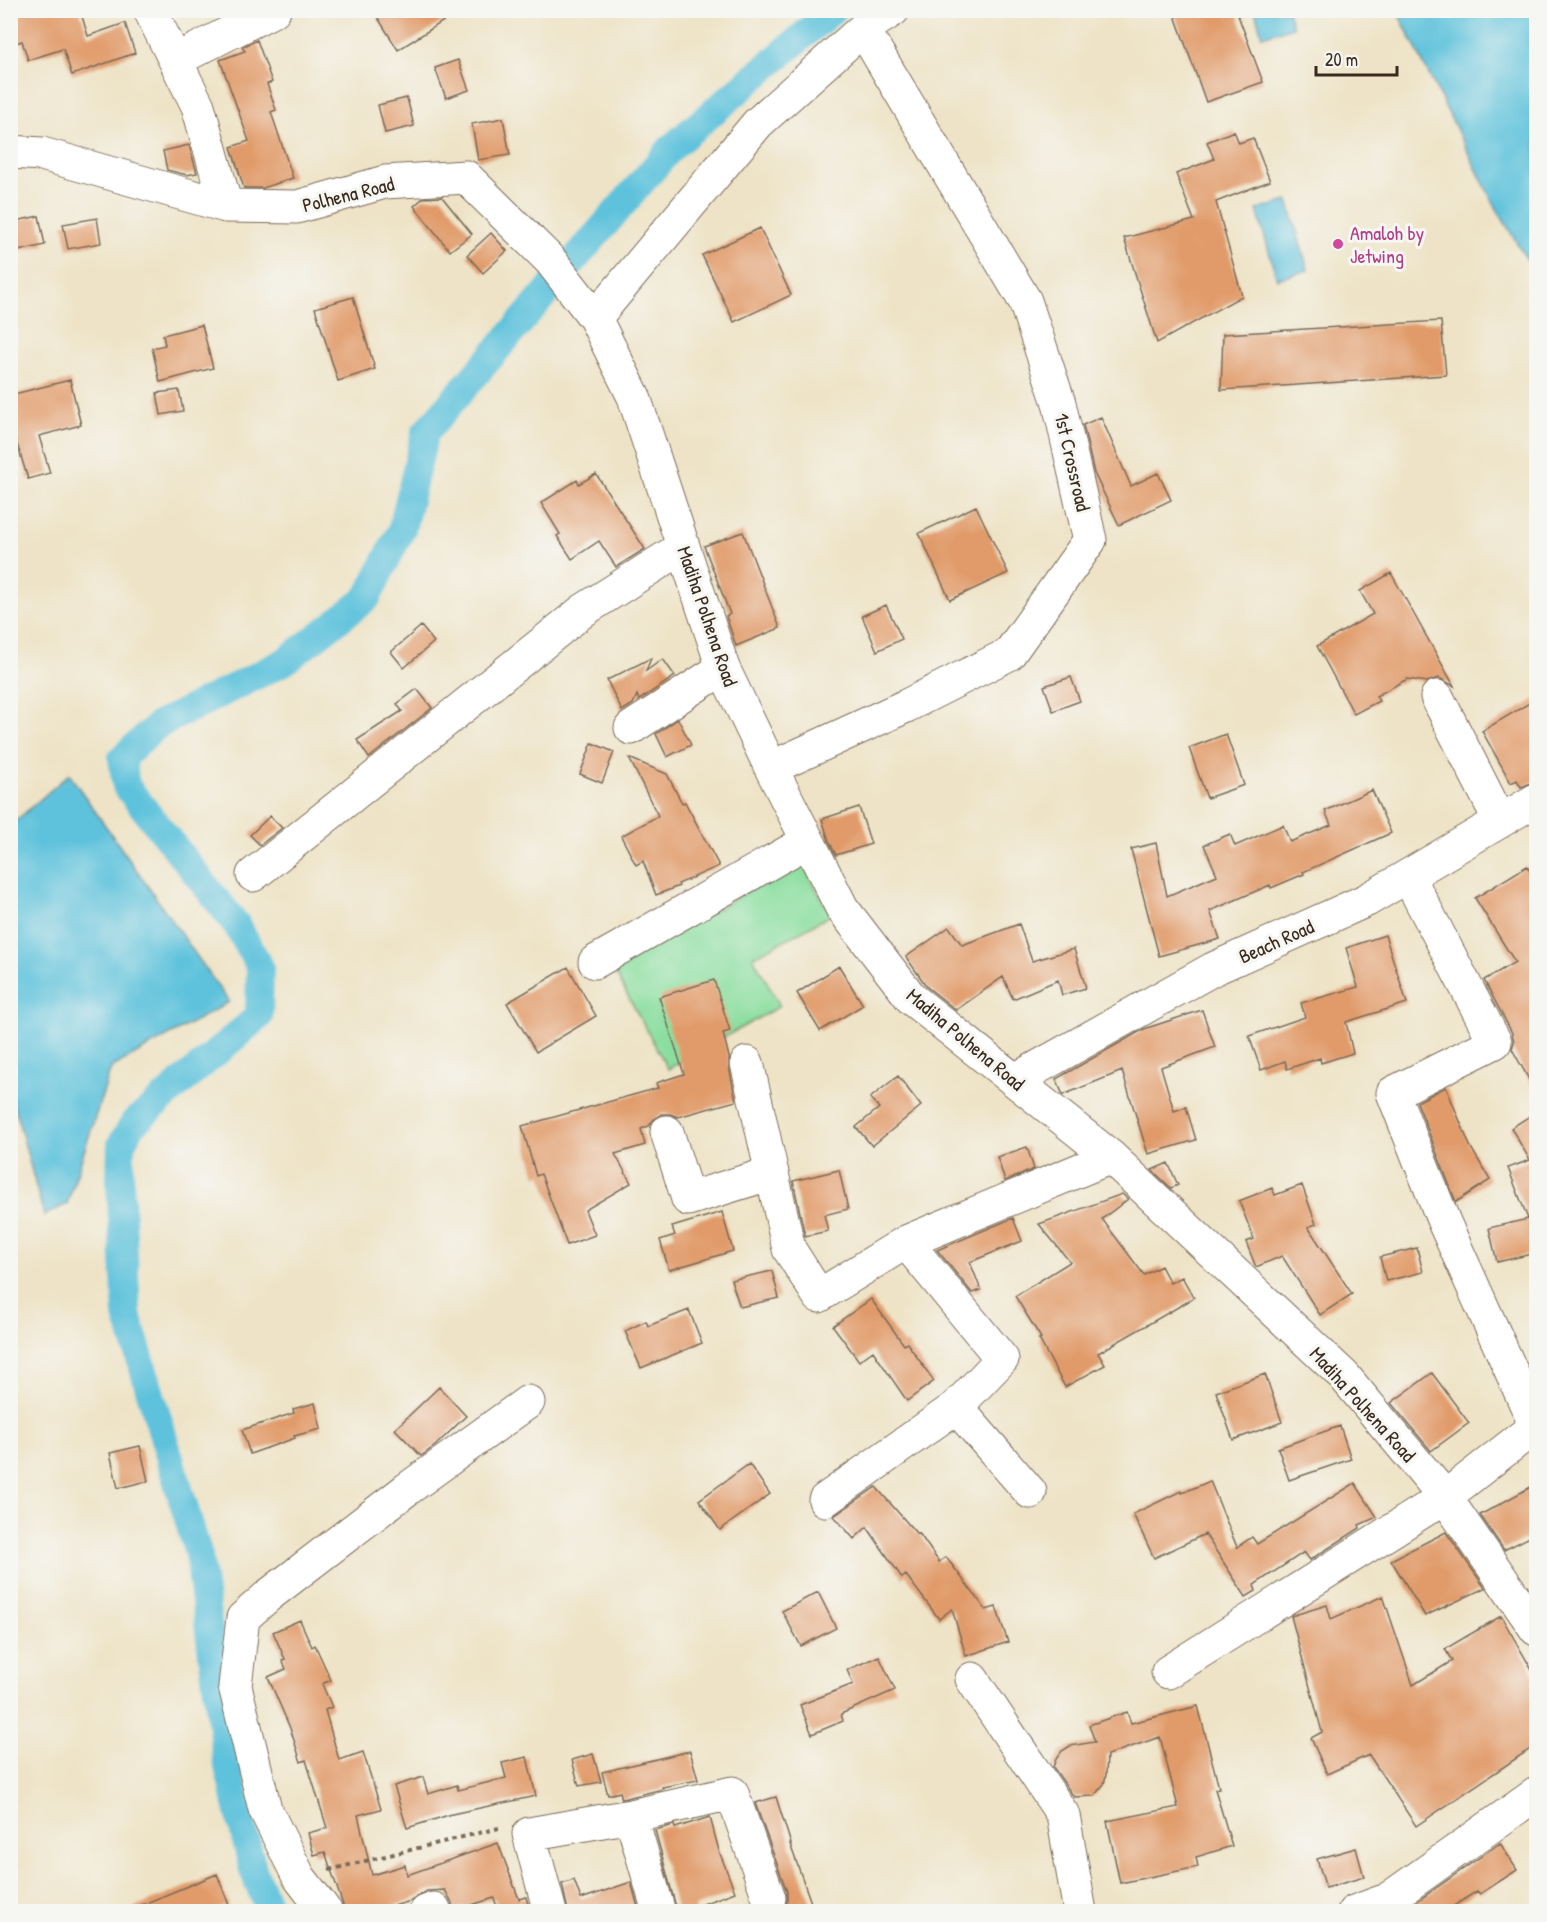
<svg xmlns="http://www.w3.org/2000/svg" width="1547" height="1922" font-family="'Patrick Hand',sans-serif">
	<rect width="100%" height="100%" fill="#f6f6f2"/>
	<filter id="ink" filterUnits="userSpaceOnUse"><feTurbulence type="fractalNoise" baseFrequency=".0167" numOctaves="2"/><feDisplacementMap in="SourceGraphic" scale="12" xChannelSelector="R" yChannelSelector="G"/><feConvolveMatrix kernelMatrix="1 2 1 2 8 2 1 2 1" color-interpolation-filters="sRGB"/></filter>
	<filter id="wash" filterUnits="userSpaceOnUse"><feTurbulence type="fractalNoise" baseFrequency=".008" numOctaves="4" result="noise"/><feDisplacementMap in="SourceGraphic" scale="24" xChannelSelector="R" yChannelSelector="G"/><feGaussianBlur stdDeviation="1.35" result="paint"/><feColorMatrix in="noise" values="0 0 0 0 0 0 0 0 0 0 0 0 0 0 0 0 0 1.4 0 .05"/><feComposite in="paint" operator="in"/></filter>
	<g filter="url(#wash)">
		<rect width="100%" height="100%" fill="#eee3c6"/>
		<path fill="#8ade9f" stroke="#62845e" stroke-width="1.5" d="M801,862L831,915L753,957L780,1006L668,1069L612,967Z"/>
		<path fill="#5ec2dc" stroke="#4c767d" stroke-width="1.5" d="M1255,11H1288L1293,27L1262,36Z
			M1397,11H1536V275L1495,206Z
			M1288,201L1308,270L1277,279L1257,210Z
			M69,774L229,1002L111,1068L67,1204L44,1216L11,1094V825Z"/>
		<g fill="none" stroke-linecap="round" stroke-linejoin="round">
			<path stroke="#5ec2dc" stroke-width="28" d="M270,1912L253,1870L226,1758L199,1556L127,1315L120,1181L121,1144L134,1123L259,1016L260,967L236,924L126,786L122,758L158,725L284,662L367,598L402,529L425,433L672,147L833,10"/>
		</g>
		<g id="blocks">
			<path fill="#e19b6b" d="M10,10H80L88,36L125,23L135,53L72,75L63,49L28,60L22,41L10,45Z
				M373,10H461L398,50Z
				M1173,10H1236L1263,82L1206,102Z
				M257,40L272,82L267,84L276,110L271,112L293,178L263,188H244L231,147L249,141L220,60L245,51L242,47Z
				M458,60L469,90L446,98L435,68Z
				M407,98L414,126L385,133L378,105Z
				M503,118L510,155L478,160L472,124Z
				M1234,131L1239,143L1253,138L1270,181L1216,202L1242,296L1157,343L1124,238L1194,220L1176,174L1214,159L1207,142Z
				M189,145L197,173L187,175L167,170L163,151Z
				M442,197L472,234L450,251L414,206L423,198Z
				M39,216L45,245L18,251L11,222Z
				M97,218L101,243L68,249L63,224Z
				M760,228L791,295L734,322L702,255Z
				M491,233L507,251L483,273L467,255Z
				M353,297L375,369L338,381L315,308Z
				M1441,321L1446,375L1221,390L1223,334Z
				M202,325L213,368L160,382L152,348L165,345L163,335Z
				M70,380L81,425L39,436L50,473L28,479L10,421V395Z
				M179,390L183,411L161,415L157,393Z
				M1101,417L1131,486L1158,473L1171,500L1119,525L1094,473L1083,425Z
				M596,474L645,549L616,567L599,541L572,559L557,536L560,534L541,503L577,480L579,484Z
				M976,506L1008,573L950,600L919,533Z
				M743,532L780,628L736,646L726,616L730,614L704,546Z
				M1391,573L1454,686L1439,678L1427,682L1407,679L1376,696L1379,701L1354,714L1317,646L1373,614L1360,591Z
				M886,605L902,639L877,651L862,616Z
				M421,626L434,642L404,668L391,652Z
				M651,658L646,671L663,659L675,676L639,700L637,695L633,704L622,711L607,680Z
				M1071,677L1080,701L1053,711L1044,686Z
				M417,689L432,708L369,758L357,740L402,711L397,704Z
				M1536,699V781L1521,787L1517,780L1511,783L1482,731Z
				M678,719L691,745L667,757L656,734Z
				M1226,734L1244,785L1207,798L1189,748Z
				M592,743L614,752L602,783L580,774Z
				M629,758L667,774L682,803L685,802L719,866L678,884L679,886L656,895L643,861L636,865L621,836L658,816Z
				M1372,790L1391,833L1303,872L1304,874L1271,888L1270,885L1210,911L1220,939L1159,956L1131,849L1156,843L1167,896L1217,875L1204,845L1230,834L1235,846L1283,825L1290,842L1331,825L1325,811Z
				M859,807L871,844L836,855L829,841L822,819Z
				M270,816L282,828L260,845L250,835Z
				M1527,866L1536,882V1092L1512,1049L1514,1042L1512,1033L1484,980L1515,962L1475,898Z
				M1019,924L1032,961L1074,949L1086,988L1062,995L1058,980L1013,999L1003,977L956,1010L927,987L906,957L949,927L962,945Z
				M1385,935L1407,1003L1346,1022L1353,1053L1321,1063L1320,1058L1287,1069L1285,1061L1261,1070L1249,1036L1305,1017L1301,1003L1358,987L1346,948Z
				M839,966L863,1005L820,1031L797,993Z
				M568,967L596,1016L536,1052L507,1003Z
				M714,980L730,1031L723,1033L729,1057V1067L736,1101L678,1117L670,1114H662L654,1119L649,1126L641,1129L645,1145L615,1154L631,1183L585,1210L595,1235L567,1245L541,1174L536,1176L522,1126L658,1088L656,1083L684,1074L659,997Z
				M1202,1010L1215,1047L1161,1067L1174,1111L1186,1107L1196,1140L1148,1154L1122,1071L1063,1095L1056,1079L1144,1029Z
				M898,1076L921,1106L872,1146L856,1127L879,1108L870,1098Z
				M1446,1087L1470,1146L1490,1180L1456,1202L1417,1102Z
				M1536,1112V1253L1497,1262L1489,1228L1528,1219L1508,1168L1530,1160L1511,1128Z
				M1027,1147L1034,1169L1005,1181L997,1157Z
				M1168,1163L1178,1185L1171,1188L1152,1170Z
				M839,1170L848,1209L824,1215L828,1231L805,1236L793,1181Z
				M1302,1185L1316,1224L1308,1227L1352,1294L1320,1315L1282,1256L1256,1267L1246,1242L1254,1239L1239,1201L1272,1188L1275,1195Z
				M1122,1194L1128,1199L1102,1219L1144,1275L1161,1266L1170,1283L1182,1277L1194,1298L1098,1353L1105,1365L1065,1387L1039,1339L1041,1338L1015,1296L1070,1262L1039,1224Z
				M722,1212L733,1251L669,1270L660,1240L675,1235L672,1227Z
				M1013,1218L1022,1241L970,1262L981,1290L972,1293L937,1250Z
				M1417,1248L1423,1272L1386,1281L1380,1257Z
				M772,1271L779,1298L740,1307L731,1280Z
				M871,1299L904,1345L907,1343L934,1381L907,1401L873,1351L859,1361L833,1326Z
				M689,1310L702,1343L641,1368L625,1331L646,1321L648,1326Z
				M1432,1373L1469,1423L1431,1451L1391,1403Z
				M1265,1374L1282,1422L1233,1440L1216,1392Z
				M439,1387L466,1416L435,1446L421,1456L395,1429Z
				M315,1403L321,1429L294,1436L295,1438L250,1454L242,1430L294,1413L293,1409Z
				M1340,1426L1351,1459L1289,1480L1278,1448Z
				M140,1446L148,1481L118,1488L110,1453Z
				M749,1464L770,1494L720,1530L699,1500Z
				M1210,1481L1237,1547L1252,1537L1257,1544L1355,1483L1377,1517L1359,1525L1360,1528L1310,1560L1304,1552L1254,1585L1256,1591L1246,1597L1205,1534L1154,1558L1133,1514L1181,1491L1182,1493Z
				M1536,1484V1534L1504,1550L1480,1515Z
				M876,1487L917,1534L919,1533L939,1562L946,1557L986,1610L996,1607L1008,1642L966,1656L952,1609L939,1619L906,1575L902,1578L867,1527L854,1539L834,1516Z
				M1446,1532L1485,1588L1425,1616L1391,1560Z
				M818,1592L836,1628L801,1646L782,1611Z
				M1383,1596L1413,1685L1452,1661L1445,1649L1501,1616L1536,1677V1745L1416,1826L1369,1755L1327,1774L1311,1738L1322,1732L1291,1616L1327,1605L1331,1619Z
				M300,1620L312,1647L315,1645L331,1680L322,1684L332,1707L325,1710L339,1760L363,1752L381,1809L358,1815L372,1875L405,1865L407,1875L498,1843L519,1899L526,1897L530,1911H494V1908L497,1907L494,1898L453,1911L452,1903L445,1890L427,1891L411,1901L376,1911H345L325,1852L314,1855L308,1833L327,1828L306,1760L301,1762L290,1728L268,1677L286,1669L282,1660L285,1659L273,1632Z
				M879,1656L895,1690L841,1714L843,1721L812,1734L800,1705L853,1684L847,1670Z
				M1198,1706L1219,1788L1215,1789L1232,1846L1196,1857L1198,1867L1120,1883L1107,1821L1178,1807L1160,1737L1107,1755L1106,1775L1104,1784L1094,1796L1074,1797L1053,1767L1056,1759L1062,1751L1070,1746L1095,1742L1089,1725L1127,1712L1131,1723Z
				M690,1751L698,1780L662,1787L663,1789L622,1799L620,1792L608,1795L602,1772Z
				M593,1754L601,1782L579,1786L572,1760Z
				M527,1757L536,1796L452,1814L407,1828L394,1786L423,1777L428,1794L457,1785L458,1790L506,1778L502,1763Z
				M776,1797L791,1844H790L814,1911H783L787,1901V1892L755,1803Z
				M710,1817L719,1851L735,1892L695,1907L696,1911H677L655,1830L674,1825L675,1828Z
				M1500,1843L1517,1870L1480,1894L1477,1891L1446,1911H1421L1415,1903Z
				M1356,1848L1364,1877L1326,1888L1317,1859Z
				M217,1874L229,1905L212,1911H129V1910Z
				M574,1880L581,1899L631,1882L639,1911H568L562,1884Z"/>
		</g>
	</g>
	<g filter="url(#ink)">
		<use href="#blocks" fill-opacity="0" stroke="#7a6b59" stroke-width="1.5"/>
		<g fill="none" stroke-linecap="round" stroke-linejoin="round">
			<g stroke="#7a6b59" stroke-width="35">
				<path id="minor" d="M150,10L198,106L226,206
					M176,60L274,10
					M10,152L42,154L226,206L297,207L385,182L466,177L550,260L595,318L634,397L723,668L771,768L842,908L912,999L1111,1157L1344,1376L1445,1497L1536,1629
					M595,318L758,123L863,29L893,10
					M1437,697L1500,821
					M631,728L723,668
					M771,768L906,706L1009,654L1090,540L1059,403L1025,301L863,29
					M253,875L584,610L683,547
					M1408,876L1495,1042L1393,1093L1444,1222L1536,1426
					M595,962L808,841
					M747,1063L789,1249L819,1296L906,1242L1111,1157
					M1015,1080L1213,969L1367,900L1536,800
					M667,1132L688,1199L772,1173
					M956,1407L1030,1492
					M825,1500L956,1407L1002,1359L906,1242
					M1168,1672L1445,1497L1536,1426
					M972,1679L1063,1815L1080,1912
					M631,1816L659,1912
					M326,1912L299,1877L265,1809L235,1686L243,1618L269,1595L406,1490L528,1402
					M426,1912L434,1909
					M550,1912L529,1834L631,1816L732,1793L769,1898
					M1354,1912L1387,1900L1536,1794"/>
			</g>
			<path stroke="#7a6b59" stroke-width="4" stroke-dasharray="4.5 4.5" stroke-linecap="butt" d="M329,1870L499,1828"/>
			<use href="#minor" stroke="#fff" stroke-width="33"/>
		</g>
	</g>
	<circle fill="#d1479c" stroke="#f6f6f2" stroke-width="2" cx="1338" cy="244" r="6"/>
	<g text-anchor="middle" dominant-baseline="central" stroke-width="6" stroke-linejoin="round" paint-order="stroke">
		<g font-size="20" fill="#3b2a1e" stroke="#f6f6f2">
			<text transform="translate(348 194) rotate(-14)">Polhena Road</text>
			<text transform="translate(1073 462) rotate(77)">1st Crossroad</text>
			<text transform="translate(708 616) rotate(71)">Madiha Polhena Road</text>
			<text transform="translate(1276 941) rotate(-24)">Beach Road</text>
			<text transform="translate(966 1039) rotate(40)">Madiha Polhena Road</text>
			<text transform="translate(1363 1404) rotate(48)">Madiha Polhena Road</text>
		</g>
		<g font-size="20" fill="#b23c85" stroke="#f6f6f2" text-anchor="start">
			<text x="1350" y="232">Amaloh by<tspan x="1350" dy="23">Jetwing</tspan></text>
		</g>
	</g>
	<rect width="1547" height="1922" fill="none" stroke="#f6f6f2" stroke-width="36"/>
	<path d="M1316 66v9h81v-9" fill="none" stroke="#3b2a1e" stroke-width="3"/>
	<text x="1325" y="66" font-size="18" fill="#3b2a1e" stroke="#f6f6f2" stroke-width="4.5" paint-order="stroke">20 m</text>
</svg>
